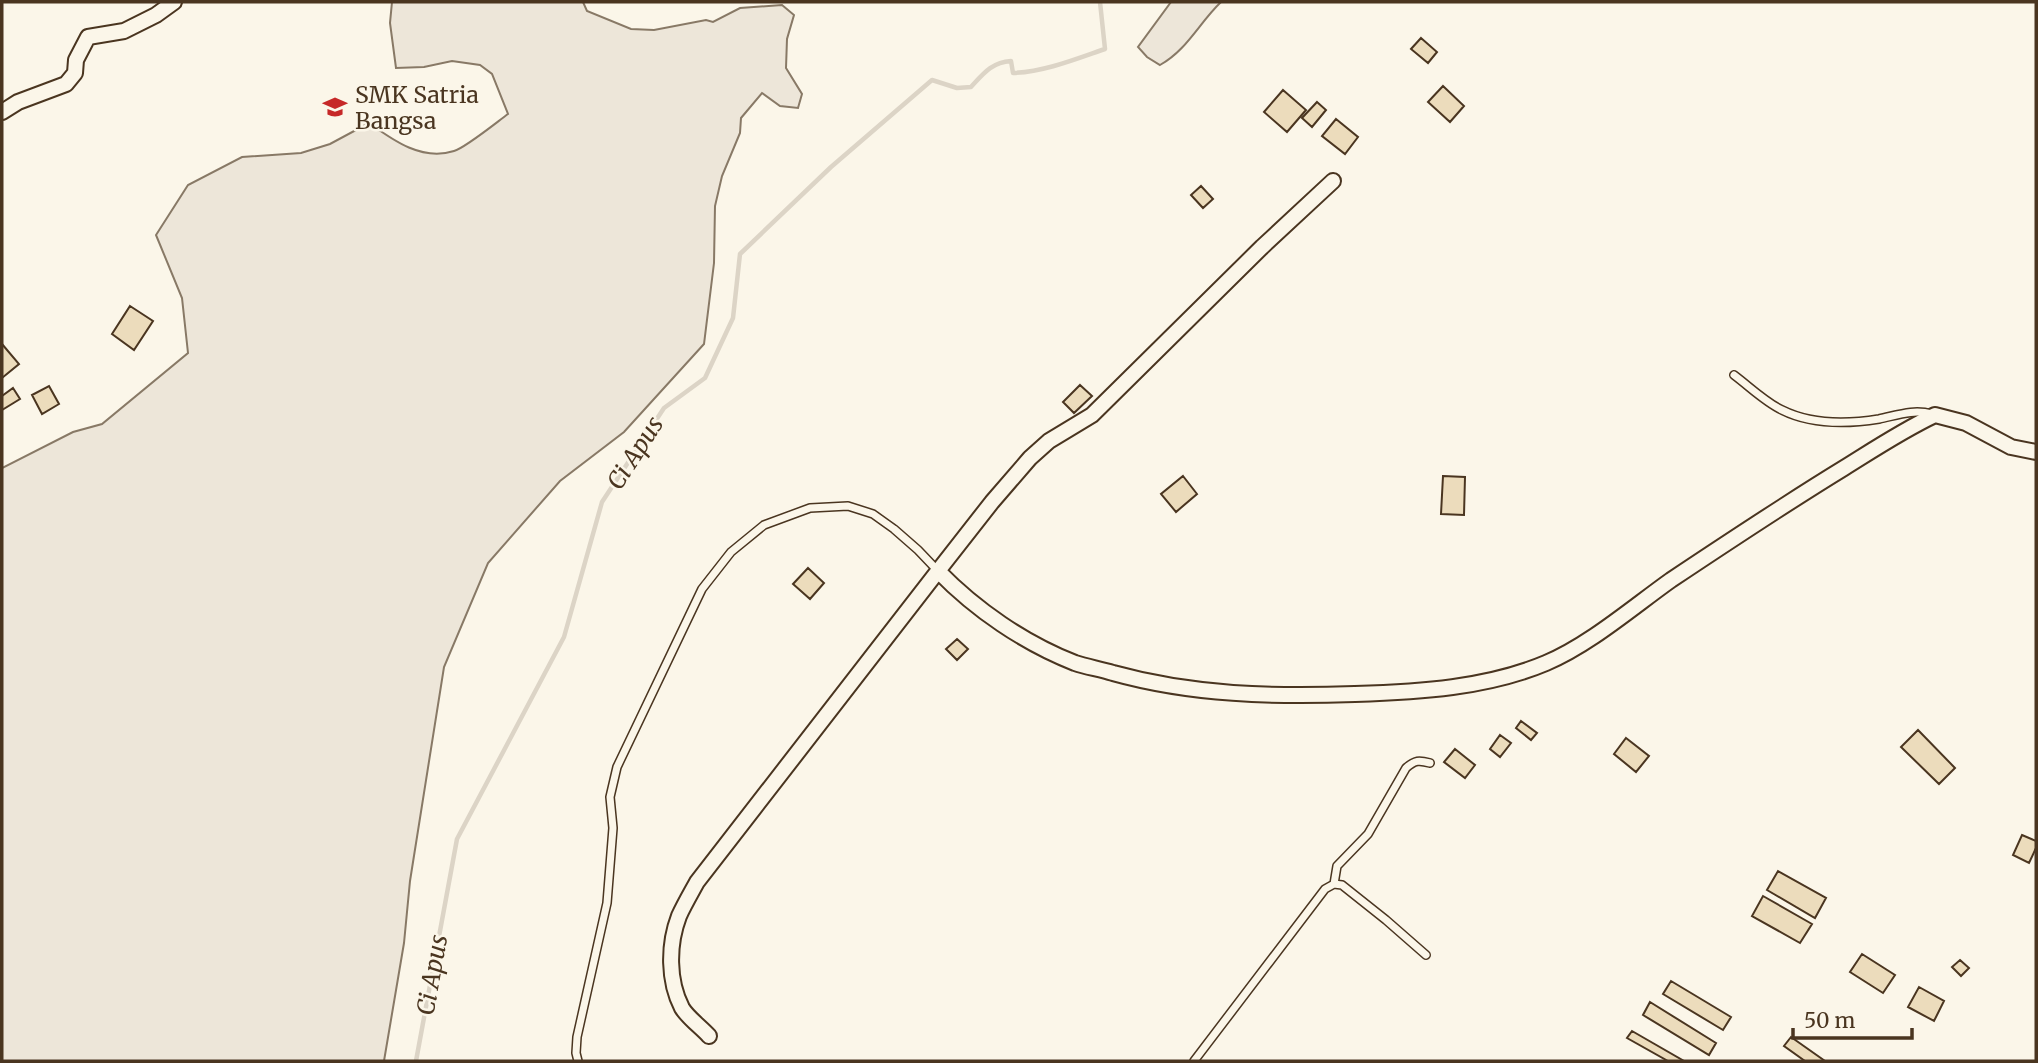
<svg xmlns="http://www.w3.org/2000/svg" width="2038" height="1063" font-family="Merriweather,serif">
	<rect width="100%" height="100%" fill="#fbf6e9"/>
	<path fill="#ede6d9" stroke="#887966" stroke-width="2" d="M392,2H583L587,11L631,29L654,30L706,20L713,22L740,8L782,5L794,15L787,39L786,68L802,94L798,108L780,106L762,93L741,118L740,133L722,176L715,206L714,263L704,344L624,432L560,481L488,563L444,667L410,881L404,943L384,1061H2V468L73,432L102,424L188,353L182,298L156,235L188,185L242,157L301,153L330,144L369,123C394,141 422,161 454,151C465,148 497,122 508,114L492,74L480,65L452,61L424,67L396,68L390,23Z
		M1171,2H1221C1199,23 1187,50 1160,65L1147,57L1138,47Z"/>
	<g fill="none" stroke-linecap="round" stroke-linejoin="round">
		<path stroke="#dcd4c6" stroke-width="4.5" d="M416,1061L457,839L564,637L602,502L664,408L705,378L733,318L740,254L831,167L932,80L957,88L971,87C983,74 992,62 1011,61L1013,73C1044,72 1076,59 1105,49L1100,2"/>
	</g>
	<path fill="#ecdcbc" stroke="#4a3520" stroke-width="2" d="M1421,38L1437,52L1428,63L1411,49Z
		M1443,86L1464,106L1450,122L1428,102Z
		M1283,90L1306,110L1287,132L1264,112Z
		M1317,102L1326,110L1312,127L1302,118Z
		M1336,119L1358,137L1345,154L1322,136Z
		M1201,186L1213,199L1203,208L1191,195Z
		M130,306L153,321L134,350L112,334Z
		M2,344L19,364L2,378Z
		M1080,385L1092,396L1074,413L1063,402Z
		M49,386L59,404L42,414L32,395Z
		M13,388L20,399L2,410V396Z
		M1183,476L1197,494L1176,512L1161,494Z
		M1443,476L1465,477L1464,515L1441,514Z
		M808,568L824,583L810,599L793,584Z
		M957,639L968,649L957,660L946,649Z
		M1521,721L1537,733L1531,740L1516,728Z
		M1918,730L1955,768L1939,784L1901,747Z
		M1500,735L1511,743L1500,757L1490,749Z
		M1626,738L1649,756L1636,772L1614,754Z
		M1455,749L1475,765L1465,778L1444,762Z
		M2022,835L2036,841V848L2029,863L2013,855Z
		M1778,871L1826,898L1815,918L1767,890Z
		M1763,896L1812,924L1800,943L1752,916Z
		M1862,954L1895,975L1883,993L1850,972Z
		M1960,960L1969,968L1961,976L1952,967Z
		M1671,981L1731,1017L1723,1030L1663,994Z
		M1919,987L1944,1001L1934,1021L1908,1007Z
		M1650,1002L1716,1043L1709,1055L1643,1015Z
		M1632,1031L1684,1061H1668L1627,1038Z
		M1791,1037L1825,1061H1805L1784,1046Z"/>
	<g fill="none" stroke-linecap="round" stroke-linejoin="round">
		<g stroke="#4a3520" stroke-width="10">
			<path id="service" d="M1734,375C1750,387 1765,402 1782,410C1812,425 1848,424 1879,419C1898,415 1913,409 1932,414
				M1334,884L1337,866L1368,834L1406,768C1415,760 1419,760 1430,763
				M578,1061L576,1053L577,1037L607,903L613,828L610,797L617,767L702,589L731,552L764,525L810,508L848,506L873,514L894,529L918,550L938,571
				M1194,1061L1325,889L1334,884L1342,885L1386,920L1426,955"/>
		</g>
		<g stroke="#4a3520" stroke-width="18">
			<path id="minor" d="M2,112L18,102L66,84L75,73L76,60L88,37L124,31L156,15L174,2
				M938,571L992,502L1030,458L1049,441L1092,415L1262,247L1333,181
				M709,1036C701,1027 688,1018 682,1008C668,981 668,945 679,916C684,905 691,893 697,882L938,571C976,610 1024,643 1075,663C1087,667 1100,669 1113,673C1192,695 1273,697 1355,694C1419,692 1487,688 1546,663C1589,645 1633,607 1671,580C1728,542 1785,504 1844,468C1873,450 1903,430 1935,415L1966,423L2011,447L2036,452"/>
		</g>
		<use href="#service" stroke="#fbf6e9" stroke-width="7"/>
		<use href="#minor" stroke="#fbf6e9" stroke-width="14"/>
	</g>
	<defs>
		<g id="school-bare" transform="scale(1.89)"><path d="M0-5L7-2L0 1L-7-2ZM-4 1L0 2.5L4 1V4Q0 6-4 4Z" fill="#c62828" stroke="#fbf6e9" stroke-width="2.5" paint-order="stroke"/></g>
	</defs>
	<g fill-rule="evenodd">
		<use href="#school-bare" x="335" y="107"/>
	</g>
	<g text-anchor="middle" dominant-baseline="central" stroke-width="5" stroke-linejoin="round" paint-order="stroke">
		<g font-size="23" fill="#4a3520" stroke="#fbf6e9" text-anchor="start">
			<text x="355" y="94">SMK Satria<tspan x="355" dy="26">Bangsa</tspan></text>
		</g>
		<g font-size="24" font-style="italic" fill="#4a3520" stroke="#fbf6e9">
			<text transform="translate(635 453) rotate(-57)">Ci Apus</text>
			<text transform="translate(432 975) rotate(-80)">Ci Apus</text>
		</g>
	</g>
	<rect width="2038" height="1063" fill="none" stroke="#4a3520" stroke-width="7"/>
	<path d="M1793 1028v10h119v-10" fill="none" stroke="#4a3520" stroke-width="3.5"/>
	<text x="1804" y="1028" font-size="21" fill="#4a3520" stroke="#fbf6e9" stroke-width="5" paint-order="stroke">50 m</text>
</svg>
